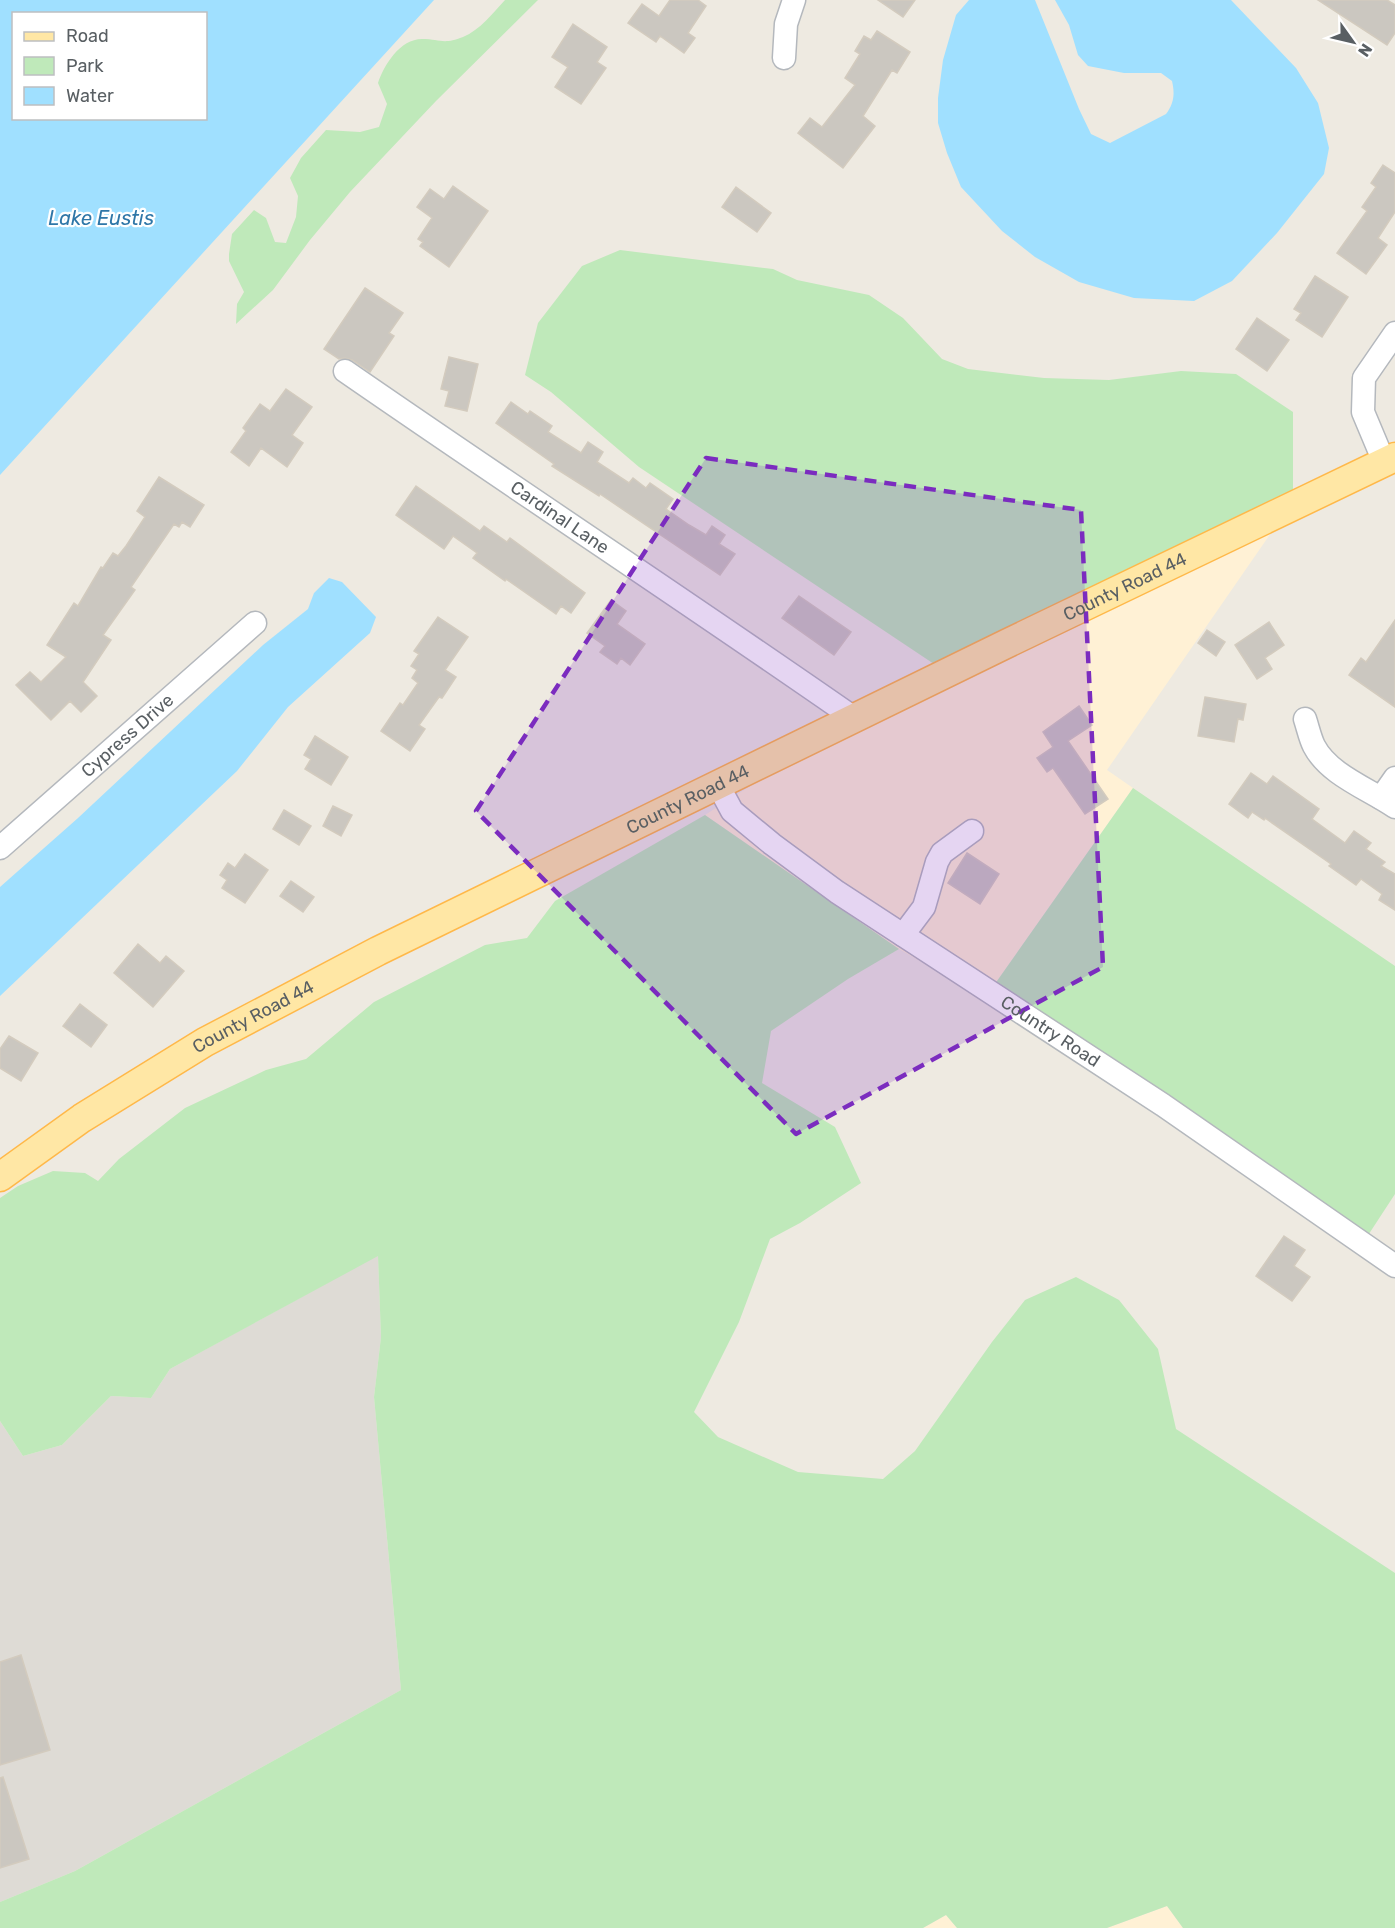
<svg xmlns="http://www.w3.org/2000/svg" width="1395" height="1928" font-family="Rubik,sans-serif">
	<rect width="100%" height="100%" fill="#eeeae1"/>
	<path fill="#fff1d5" d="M1280,520L1107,770L1133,788L985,998L899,949L705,815L794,758Z
		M1167,1906L1183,1928H1107Z
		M946,1915L957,1928H923Z"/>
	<path fill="#dedbd5" d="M378,1255L381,1337L374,1397L401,1690L75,1871L0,1902V1421L23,1456L62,1445L111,1396L151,1398L170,1369Z"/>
	<path fill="#bfe9ba" d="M505,0H538L436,101L350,192L310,240L273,290L236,324L237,304L244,292L229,261V254L232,234L254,210L266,218L275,242L286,243L296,217L298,196L290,178L301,158L326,130L360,132L379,127L387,104L378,83C384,65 400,39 422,39C440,39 443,45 463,37C480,30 493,13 505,0Z
		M620,250L773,269L797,280L869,295L903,318L942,359L968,369L1044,378L1109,380L1181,371L1236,374L1293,412V493L937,666L639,467L551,392L525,375L538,323L582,266Z
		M1133,788L1395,966V1194L1363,1243L985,998Z
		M705,815L899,949L848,979L771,1031L762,1083L835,1127L861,1183L800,1223L770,1239L739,1322L694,1412L718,1437L798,1472L883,1479L915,1451L992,1342L1025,1300L1076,1277L1119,1300L1158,1349L1176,1429L1395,1573V1928H1183L1167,1906L1107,1928H957L946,1915L923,1928H0V1902L75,1871L401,1690L374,1397L381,1337L378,1256L170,1369L151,1398L111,1396L62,1445L23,1456L0,1421V1198L18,1186L53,1171L85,1173L98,1181L119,1159L185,1108L266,1070L306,1059L374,1002L485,945L527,938L555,901Z"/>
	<path fill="#a0e0ff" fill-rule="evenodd" d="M0,0H434L0,475ZM14,14H206V118H14Z
		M969,0H1035L1079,109L1091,134L1110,143L1166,114C1174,103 1175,94 1172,81L1161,73H1124L1088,66L1078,55L1069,25L1055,0H1231L1296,68L1318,103L1329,148L1324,174L1277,233L1232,281L1194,301L1134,298L1079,282L1035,257L1002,231L961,187L947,153L938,123V98L943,60L956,15Z
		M329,578L342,582L376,617L370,633L288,707L237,771L0,996V887L78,818L263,645L308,609L314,593Z"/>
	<path fill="#cbc7c0" stroke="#d3cbbe" stroke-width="1.5" d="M670,0H698L706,6L688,33L695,38L684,53L660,36L656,42L628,23L642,4L659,16Z
		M878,0H915L903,17Z
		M1318,0H1387L1395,5V33L1387,45Z
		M573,24L607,47L597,62L606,68L581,104L555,87L568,67L552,57Z
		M877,31L910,52L897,73L892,70L863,116L875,126L843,168L798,133L810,118L822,127L855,85L845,78L860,54L855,51L864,36L871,40Z
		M1383,165L1395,173V212L1378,238L1387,245L1366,274L1337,253L1367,211L1362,207L1376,187L1371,183Z
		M453,186L488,211L449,267L420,246L423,242L418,239L432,218L417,207L430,189L444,199Z
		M736,187L771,213L757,232L722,207Z
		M1315,276L1348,297L1322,337L1296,320L1301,313L1294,309Z
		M365,288L403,313L389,333L394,336L370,372L352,360L345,358L339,359L324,349Z
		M1257,318L1289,340L1267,371L1236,349Z
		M449,357L478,364L467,411L445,406L449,391L441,389Z
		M286,389L312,407L292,435L303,443L287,467L261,448L249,466L231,452L246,431L243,428L260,404L270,411Z
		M511,402L528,414L530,411L552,426L548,432L581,453L588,442L603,452L597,462L629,483L633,478L646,488L650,483L673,499L666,509L689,525L706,535L712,526L725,535L719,544L735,554L720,575L600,494L599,496L552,466L554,464L496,423Z
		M159,477L204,505L190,527L182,522L179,527L174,524L131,587L135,590L103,635L111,640L83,682L97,696L81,712L70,701L51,720L16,685L30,672L41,682L66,657L47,645L74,603L78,606L101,567L103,568L113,553L118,556L126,546L145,517L137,511Z
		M416,486L480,531L484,526L507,542L510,538L585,593L571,613L561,606L556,614L506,579L505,581L473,558L477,553L453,536L444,549L396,515Z
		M799,596L851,632L834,655L782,618Z
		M611,600L626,611L617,624L645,644L630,665L621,658L617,664L600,652L605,646L587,633Z
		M438,617L468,637L445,670L456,677L442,698L439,697L419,725L425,729L410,751L381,731L400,703L403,705L418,683L412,678L417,670L411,666L419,654L414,651Z
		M1395,620V707L1349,675L1361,658L1366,662Z
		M1269,622L1284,645L1265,658L1272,669L1257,679L1235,645Z
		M1207,630L1225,642L1216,656L1198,643Z
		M1205,697L1246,704L1243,720L1238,719L1234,742L1198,736Z
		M1079,706L1092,725L1068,741L1108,799L1085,814L1053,768L1047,772L1037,758L1053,747L1043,732Z
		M315,736L348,757L331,785L305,769L311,759L304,755Z
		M1251,773L1267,784L1273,776L1319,809L1312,819L1345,843L1354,831L1371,843L1366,849L1385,862L1381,866L1395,874V910L1379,900L1382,894L1361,879L1356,885L1329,866L1331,864L1265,818L1264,820L1252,812L1248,818L1229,804Z
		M333,806L352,815L341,836L323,826Z
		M284,810L311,826L299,845L273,829Z
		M967,853L999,874L980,904L948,883Z
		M245,854L268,870L245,903L222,888L227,880L220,875L228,863L235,868Z
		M291,881L314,897L303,912L280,896Z
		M138,944L160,963L166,956L184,971L153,1007L114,973Z
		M80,1004L107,1025L91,1047L63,1026Z
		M9,1036L38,1053L21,1081L0,1068V1049Z
		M1284,1236L1305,1250L1294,1266L1310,1277L1292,1301L1256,1276Z
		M21,1655L50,1750L0,1765V1662Z
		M3,1777L29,1859L0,1868V1778Z"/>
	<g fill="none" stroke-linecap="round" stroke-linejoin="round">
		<g stroke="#b4b8bd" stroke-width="25">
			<g id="minor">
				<path d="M784,58L786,24L794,0"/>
				<path id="s1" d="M345,371C514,488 686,601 854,718"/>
				<path d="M1384,462L1363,412L1364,378L1395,333"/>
				<path d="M1305,719C1308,728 1310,738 1314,746C1329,775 1369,789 1395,807"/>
				<path id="s2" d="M718,785L732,811L772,844L837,892L1163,1105L1395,1266"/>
				<path d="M1381,798L1395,778"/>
				<path id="s3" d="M0,848L255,623"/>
				<path d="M903,935L924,907L937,862L942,853L972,831"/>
			</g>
		</g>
		<g stroke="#ffb849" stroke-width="31">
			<g id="major">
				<path id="s4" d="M0,1177L82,1118L205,1042L378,951L1008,643L1395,457"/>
			</g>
		</g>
		<use href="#minor" stroke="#fff" stroke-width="22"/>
		<use href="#major" stroke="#ffe7a5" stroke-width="28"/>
	</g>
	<path fill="#7b2cbf" fill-opacity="0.2" stroke="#7b2cbf" stroke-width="4.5" stroke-dasharray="12 8" stroke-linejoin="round" d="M706,458L1081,510L1103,967L796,1134L476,811Z"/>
	<g text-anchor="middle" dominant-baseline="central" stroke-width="4.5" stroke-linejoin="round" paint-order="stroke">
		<g font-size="18" fill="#595f63" stroke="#fff">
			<text stroke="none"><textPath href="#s1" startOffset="260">Cardinal Lane</textPath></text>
			<text stroke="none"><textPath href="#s4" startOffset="1272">County Road 44</textPath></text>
			<text stroke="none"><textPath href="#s3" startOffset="170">Cypress Drive</textPath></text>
			<text stroke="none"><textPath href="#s4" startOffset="786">County Road 44</textPath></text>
			<text stroke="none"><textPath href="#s4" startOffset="300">County Road 44</textPath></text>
			<text stroke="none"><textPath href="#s2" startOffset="417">Country Road</textPath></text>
		</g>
		<g font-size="20" font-style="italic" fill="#2f77a8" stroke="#fff">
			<text x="101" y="218">Lake Eustis</text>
		</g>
	</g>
	<rect x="12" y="12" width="195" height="108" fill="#ffffff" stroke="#bdbfc1" stroke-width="1.5"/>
	<rect x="24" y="32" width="30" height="9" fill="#ffe7a5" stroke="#bdbfc1" stroke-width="1.5"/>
	<text x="66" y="42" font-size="18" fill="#595f63">Road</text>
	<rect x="24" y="57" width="30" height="18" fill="#bfe9ba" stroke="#bdbfc1" stroke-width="1.5"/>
	<text x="66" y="72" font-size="18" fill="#595f63">Park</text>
	<rect x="24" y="87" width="30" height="18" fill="#a0e0ff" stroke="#bdbfc1" stroke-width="1.5"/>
	<text x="66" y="102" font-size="18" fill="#595f63">Water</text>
	<g transform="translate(1353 42) rotate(124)" stroke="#ffffff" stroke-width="4.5" paint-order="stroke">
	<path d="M0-4.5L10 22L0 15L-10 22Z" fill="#595f63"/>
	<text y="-9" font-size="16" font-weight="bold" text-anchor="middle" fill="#595f63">N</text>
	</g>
</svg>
